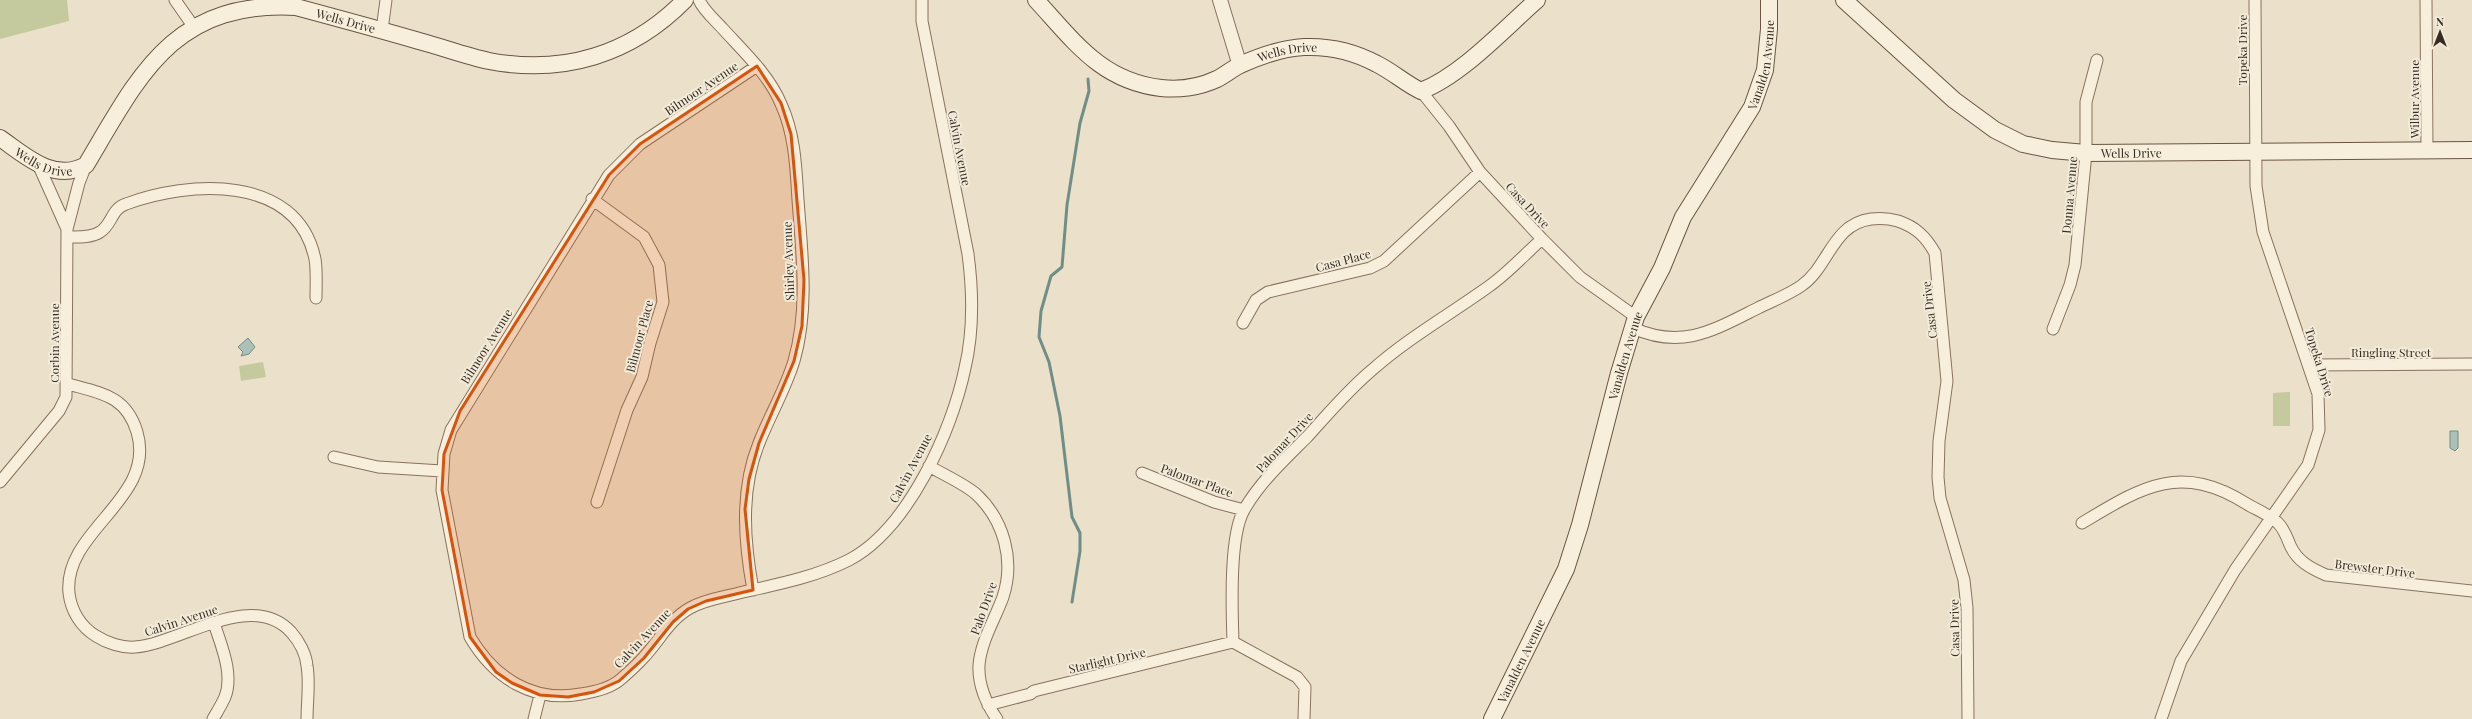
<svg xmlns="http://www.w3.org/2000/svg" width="2472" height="719" font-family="'Playfair Display',serif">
	<rect width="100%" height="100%" fill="#ebe1ca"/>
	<path fill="#c5c99e" d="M0,0H67L69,21L0,39Z
		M263,362L266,377L241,381L239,366Z
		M2290,392V426H2273V393Z"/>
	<path fill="#aac0b9" stroke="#718e86" d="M248,338L255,347L249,354L241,356L243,352L238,347Z
		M2450,431H2458V448L2455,451L2450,448Z"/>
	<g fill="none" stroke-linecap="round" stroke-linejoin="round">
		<path stroke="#718e86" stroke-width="3" d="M1072,602L1080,551V533L1072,517L1060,416L1049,362L1039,337L1041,311L1051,276L1062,267L1067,205L1080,123L1089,91L1088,79"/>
		<g stroke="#87735f" stroke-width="13">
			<path id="minor" d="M175,0L191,23
				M699,0C704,11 715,20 723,29C744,52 769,75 781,104C795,134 796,168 798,200C802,254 809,309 794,361C785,390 770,415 759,443C740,490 744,541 753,590
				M2426,0L2427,151
				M382,30L386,0
				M757,66L640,144L609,175L451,430L444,454L442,490L470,637C494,678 533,703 581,694C594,692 611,688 621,679C629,672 637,665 644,657C659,641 670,619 690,608C706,599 725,597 743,592C779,584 815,577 849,560C908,529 952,431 965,368C974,330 973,292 968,254L922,21V0
				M1421,91L1449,126L1480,172L1542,239L1580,277L1636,317
				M38,164L67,229
				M592,199L644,237L659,265L663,302L650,343L642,377L627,410L597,502
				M68,237C78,237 91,238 100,232C112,225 111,209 126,204C188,181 297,173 315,259C317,271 316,285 316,298
				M1243,323L1256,300L1268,292L1370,268L1384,261L1480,172
				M1633,328C1682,350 1714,330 1758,308C1772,301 1788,295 1801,286C1829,267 1832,224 1871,219C1880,218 1888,218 1898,221C1916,227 1926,237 1935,253L1947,381L1939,441L1938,477L1940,498L1964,580L1967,608L1968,719
				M2053,329L2070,285L2075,265L2086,153V102L2097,60
				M2310,365L2472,364
				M68,384C100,393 126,395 137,432C157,499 63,530 69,593C71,611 81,627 96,636C107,643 122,648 135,647C182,643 251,589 291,632C299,641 306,654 307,666C310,682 307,702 307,719
				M334,457L378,467L442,471
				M929,466C944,475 963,483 976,494C1004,520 1015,560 1003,597C995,619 981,641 979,665C978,684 986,704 997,719
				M1142,473L1214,502L1244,510
				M0,482L59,411L66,397L67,229L79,183L86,165
				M2082,523C2142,487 2180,462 2247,504C2257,510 2270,515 2278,523C2284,529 2287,537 2290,545C2297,561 2310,568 2326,575L2472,591
				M1233,642C1232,611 1229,536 1244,510C1260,482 1284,460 1307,437C1328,414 1348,390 1372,370C1408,338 1449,315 1488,287C1507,274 1524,255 1542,239
				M1233,642L1297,677L1305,687L1304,719
				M988,705L1030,694L1034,691L1233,642
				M213,719C217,712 222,704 225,697C234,674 221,645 214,623
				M534,719L540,695
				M2161,719L2181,661L2235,570L2308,465L2319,430L2318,394L2263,232L2256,186L2255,0"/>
		</g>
		<g stroke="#87735f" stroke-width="16">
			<path id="tertiary" d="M1220,0L1240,66"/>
		</g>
		<g stroke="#695542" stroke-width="18">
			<g id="secondary">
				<path id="s1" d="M1036,0C1074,41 1101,81 1161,88C1179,90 1200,87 1217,79C1225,75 1232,69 1240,65C1260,56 1283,48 1304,47C1329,46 1355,52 1377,64C1393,72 1406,84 1421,91C1462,75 1504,29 1537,0"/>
				<path id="s2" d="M1844,0L1954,100L1995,130L2023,144L2052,150L2086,153L2472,150"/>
				<path id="s3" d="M0,138C26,156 54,183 86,165C139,76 173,0 296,7C337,18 378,29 419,41C442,47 465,56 489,61C563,75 631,55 685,0"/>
				<path id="s4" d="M1492,719L1566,569L1580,525L1619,373L1636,317L1662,268L1683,217L1752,107L1765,70L1769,29V0"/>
			</g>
		</g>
		<use href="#minor" stroke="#f7eedc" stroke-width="11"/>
		<use href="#tertiary" stroke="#f7eedc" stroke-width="14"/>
		<use href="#secondary" stroke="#f7eedc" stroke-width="16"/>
	</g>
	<path fill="#d6540e" fill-opacity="0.2" stroke="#d6540e" stroke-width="3" stroke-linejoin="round" d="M757,66L781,103L791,134L804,280L802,326L794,361L759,443L749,479L745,509L753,590L706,601L688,609L673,622L644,658L619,681L594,692L568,697L540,695L512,683L496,672L470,637L442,490L444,454L460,411L609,175L640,144Z"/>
	<g text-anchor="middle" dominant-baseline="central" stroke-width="4" stroke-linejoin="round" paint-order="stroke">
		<g font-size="12" fill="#382c22" stroke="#f3ebd9">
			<text stroke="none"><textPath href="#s3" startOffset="430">Wells Drive</textPath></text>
			<text transform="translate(2242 50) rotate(-90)">Topeka Drive</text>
			<text stroke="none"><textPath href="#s1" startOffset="291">Wells Drive</textPath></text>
			<text stroke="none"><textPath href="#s4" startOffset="713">Vanalden Avenue</textPath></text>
			<text transform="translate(701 88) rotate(-34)">Bilmoor Avenue</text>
			<text transform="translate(2414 99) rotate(-90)">Wilbur Avenue</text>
			<text transform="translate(960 148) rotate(79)">Calvin Avenue</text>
			<text stroke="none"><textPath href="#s2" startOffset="340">Wells Drive</textPath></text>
			<text stroke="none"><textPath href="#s3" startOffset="51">Wells Drive</textPath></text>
			<text transform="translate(2069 195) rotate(-85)">Donna Avenue</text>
			<text transform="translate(1528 205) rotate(47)">Casa Drive</text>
			<text transform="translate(1343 260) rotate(-15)">Casa Place</text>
			<text transform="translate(788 261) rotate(-92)">Shirley Avenue</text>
			<text transform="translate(1929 310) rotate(-97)">Casa Drive</text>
			<text transform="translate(639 336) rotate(-75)">Bilmoor Place</text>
			<text transform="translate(54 343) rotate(-90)">Corbin Avenue</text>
			<text transform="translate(486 346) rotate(-58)">Bilmoor Avenue</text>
			<text x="2391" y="352">Ringling Street</text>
			<text stroke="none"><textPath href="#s4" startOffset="389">Vanalden Avenue</textPath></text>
			<text transform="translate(2320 362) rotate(73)">Topeka Drive</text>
			<text transform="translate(1284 442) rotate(-47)">Palomar Drive</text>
			<text transform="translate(910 468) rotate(-62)">Calvin Avenue</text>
			<text transform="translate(1197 480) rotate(20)">Palomar Place</text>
			<text transform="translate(2375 568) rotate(7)">Brewster Drive</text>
			<text transform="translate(983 608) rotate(-70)">Palo Drive</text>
			<text transform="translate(181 620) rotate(-18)">Calvin Avenue</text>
			<text transform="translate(1954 628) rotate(-91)">Casa Drive</text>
			<text transform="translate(642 638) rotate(-47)">Calvin Avenue</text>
			<text transform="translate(1107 660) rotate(-13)">Starlight Drive</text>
			<text stroke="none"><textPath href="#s4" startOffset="65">Vanalden Avenue</textPath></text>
		</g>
	</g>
	<g transform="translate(2440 32)" stroke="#f3ebd9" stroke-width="3" paint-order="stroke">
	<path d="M0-3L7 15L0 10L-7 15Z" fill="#382c22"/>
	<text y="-6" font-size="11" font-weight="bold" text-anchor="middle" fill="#382c22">N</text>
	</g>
</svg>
